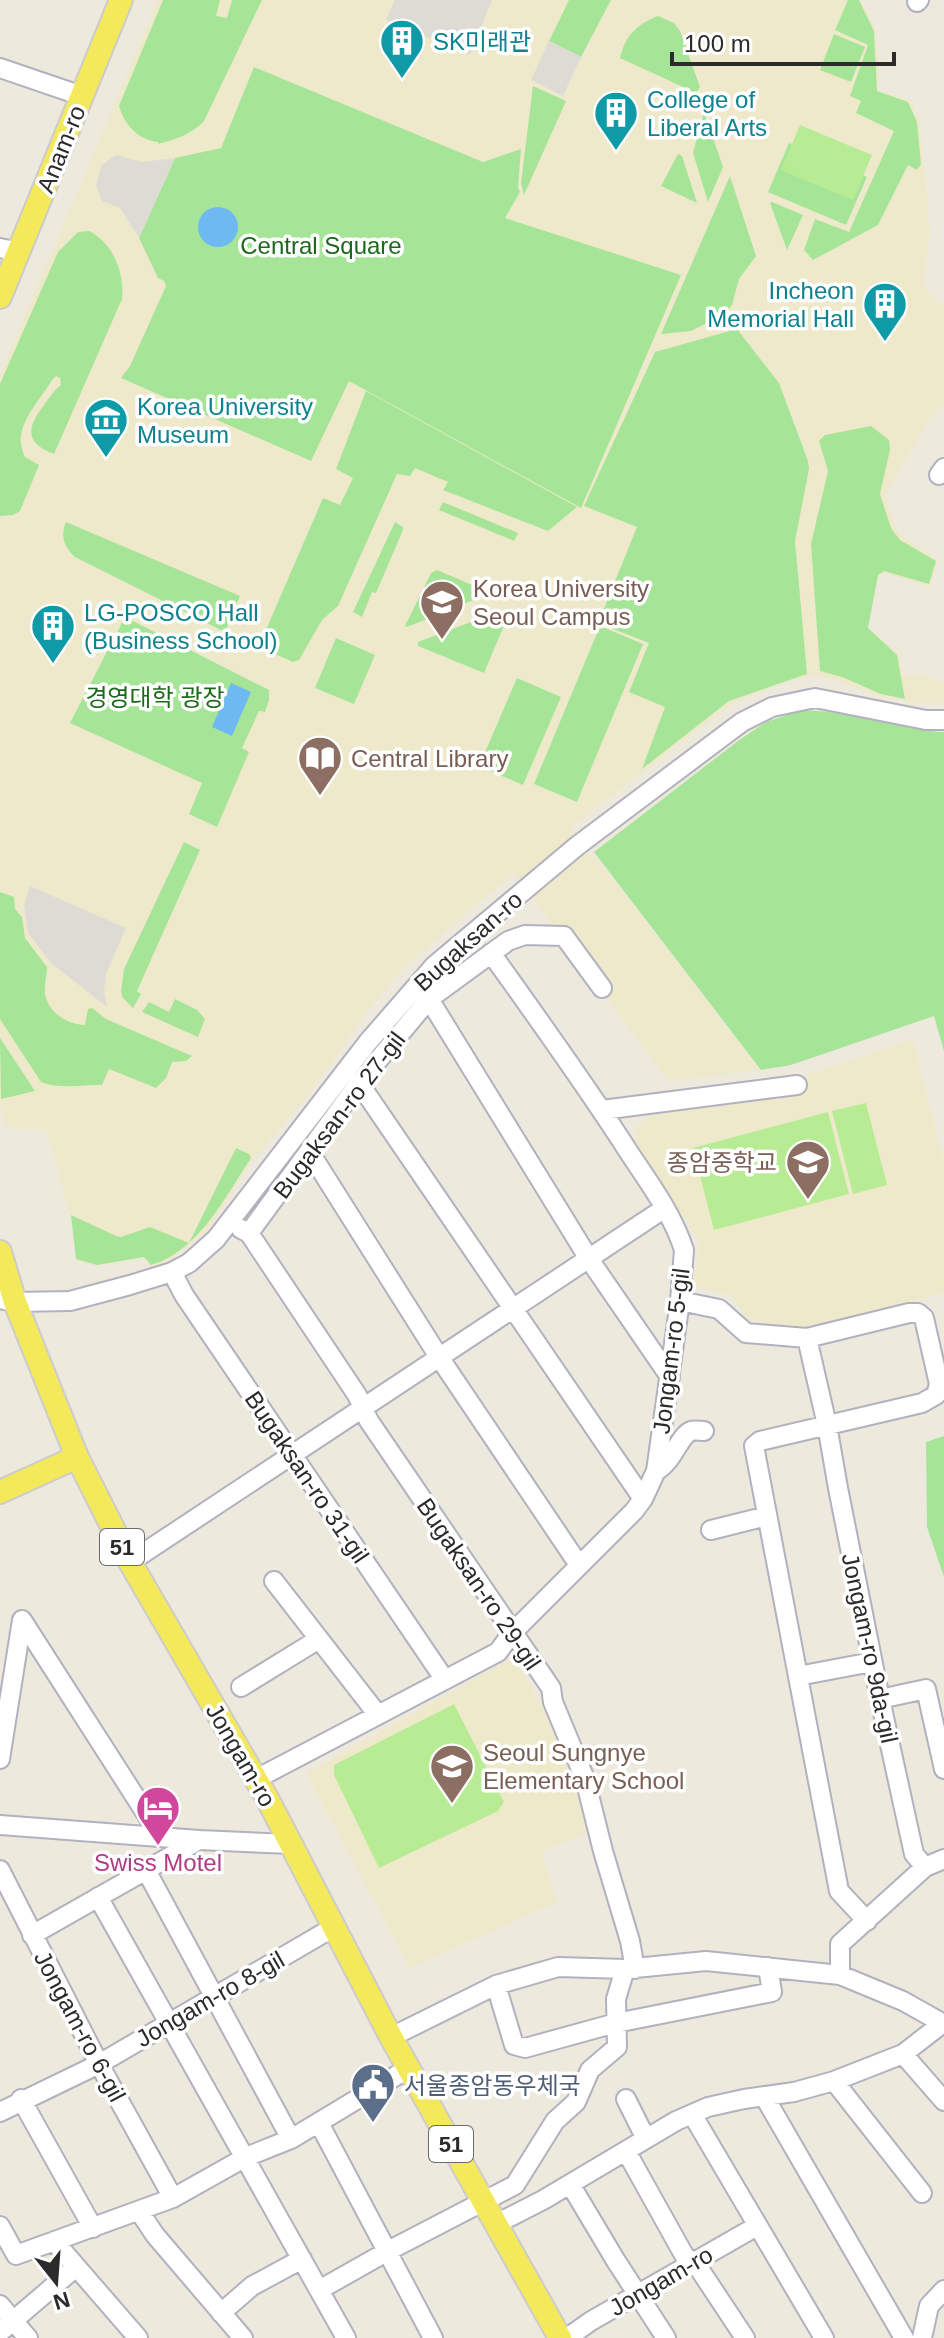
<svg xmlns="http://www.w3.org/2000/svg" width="944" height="2338" font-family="Helvetica,'Noto Sans KR',sans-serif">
	<rect width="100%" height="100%" fill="#ede9dd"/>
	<path fill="#efe9cc" d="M158,0H861L876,30L879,90L910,100L920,120L930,231L923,285L944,306V406L930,419L885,495L895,527L903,537L939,560L930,587L884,573L879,576L868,627L900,655L903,675L920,674L944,683V702L926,704L881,697L841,682L813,675L772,688L732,704L569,829L622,890L760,1070L669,1082L514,873L430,945L398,975L371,1007L312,1090L251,1162L207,1231L169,1261L151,1267L144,1258L97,1266L76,1261L71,1219L46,1130L6,1128L0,1106V375Z
		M913,1039L944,1162V1293L809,1329L772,1325L748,1319L731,1295L694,1286L699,1239L634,1145L636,1127L648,1116L801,1077Z
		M514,1657L541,1705L573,1778L590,1831L541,1852L557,1902L410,1968L306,1773Z"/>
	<path fill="#a6e598" d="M163,0H220L216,16L227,18L232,0H262L204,121C191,135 176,139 158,144V142C138,140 124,124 119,106Z
		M569,0H611L581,57L549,41Z
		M848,0H859L874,31L877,91L908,102L917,122L921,164L917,170L908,165L878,225L813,260L804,250L815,219L849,232L894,131L856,113L861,101L850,96L868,45L835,30Z
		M658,16L674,23L680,31L700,87L696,93L620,58C625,36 637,24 658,16Z
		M834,34L865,47L851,82L820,70Z
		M254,67L483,162L521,149L518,187L520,192L505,218L681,275L581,508L349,381L311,461L121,378L130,366L166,286L164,281L158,278L139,238L175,158L221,148Z
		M533,86L566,101L524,195L521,183Z
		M704,112L723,167L708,202L693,153Z
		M789,143L867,177L846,225L768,192Z
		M678,154L682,156L697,203L661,186Z
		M730,176L756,256L739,279L732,305L725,314L691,331L661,334Z
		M772,202L803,215L787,250L770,203Z
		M89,231C113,243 125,273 122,299L54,454C24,443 27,427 44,405C49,398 54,390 61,385L60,378L56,376L52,380C39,403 10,428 25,457L39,465L20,511L13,515L0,516V384L58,252L78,232Z
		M737,329L779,383L808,461L809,469L795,541L807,674L729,701L642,769L665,707L629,692L649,643L598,623L637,527L584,506L655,352Z
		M366,391L577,507L548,531L443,490L448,482L415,468L410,476L397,474L338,606L322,620L299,660L293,662L264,649L262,639L323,498L340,505L353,478L336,469Z
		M871,426L889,440L890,450L880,494L891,528L900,540L936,561L929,584L884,571L878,575L868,628L897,655L905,699L881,694L842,677L820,671L811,544L828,471L819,441L825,435Z
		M443,502L518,533L514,541L439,510Z
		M66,522L240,596L225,632L75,557C64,547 60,536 66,522Z
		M395,522L403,527V530L376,593L372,592L362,617L353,612Z
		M437,570L491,593L407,627L405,626L431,573Z
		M508,608L511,609L484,673L418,646V642Z
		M125,617L269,690V700L265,712L259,711L242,748L249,752L217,827L189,814L202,783L70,723Z
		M600,626L643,644L577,802L534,784Z
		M336,638L375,655L354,704L315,688Z
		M517,678L561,697L523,785L479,766Z
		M802,710C835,711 868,718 899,724C915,727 928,732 944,732V1051L934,1016L791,1065L761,1070L594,852L738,741L766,722Z
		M184,842L200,850L137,991L141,994L133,1008L123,998L121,992L124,969Z
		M0,892L14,897L15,909L22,917L25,938L47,967C47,975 44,986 45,994C49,1014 68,1024 85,1025L88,1009L92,1008L106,1019L192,1056L186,1061L172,1062L166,1078L156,1088L109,1069L102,1085C83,1084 59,1090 41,1082L0,1019Z
		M175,999L197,1010L205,1019L198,1037L142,1012L149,1002L169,1012Z
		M0,1038L35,1091L1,1099Z
		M236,1148L249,1154L251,1158C225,1197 199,1251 151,1265L144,1257L97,1265L76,1259L71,1215L116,1236L121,1237L150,1227L189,1243Z
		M944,1436V1577L927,1527L926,1442Z"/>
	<path fill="#b8ec94" d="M800,125L872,155L853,200L781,170Z
		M866,1103L887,1185L853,1194L832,1111Z
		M828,1112L849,1194L714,1230L693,1148Z
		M454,1704L504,1802L498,1811L379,1868L334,1775V1765Z"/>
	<path fill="#dddbd4" d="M395,0H492L470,55L386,20Z
		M549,41L581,57L563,96L531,80Z
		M117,155L142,162L175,158L139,238L120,208L102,201L96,186L101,166L112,157Z
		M30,886L126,928L106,974L104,990L107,1007L51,963L28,933L24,905Z"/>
	<path fill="#6eb9f1" d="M198 227a20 20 0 1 1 40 0a20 20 0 1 1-40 0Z
		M231,683L251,692L232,736L212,727Z"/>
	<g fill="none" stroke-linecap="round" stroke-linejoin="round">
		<g stroke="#b1b1bf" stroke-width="22">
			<path id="minor" d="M917,2L919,0
				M0,68L82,96
				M0,248L19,252
				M939,475L944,468
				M429,999L589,1259L670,1377
				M359,1083L643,1499
				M602,1110L797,1085
				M309,1151L439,1357L579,1565
				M241,1229L249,1233L359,1083L429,999L508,941L525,935L564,936L602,988
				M249,1233L357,1395L369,1421L551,1688L553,1702L585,1779L603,1851L630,1941L635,1969
				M172,1272L184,1295L445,1680
				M0,1299L15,1302L70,1301L130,1285L172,1272L189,1263L216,1239L368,1042L434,966L577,846L742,722L772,707L815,698L926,720H944
				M680,1301L719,1309L746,1333L807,1338L827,1425L838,1488L880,1699L914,1854L925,1867
				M807,1338L909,1313H918L924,1318L939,1384L936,1395L922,1403L760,1441L754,1446L839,1891L867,1921
				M656,1471C673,1462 679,1436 691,1431C694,1430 701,1431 704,1431
				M711,1530L767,1516
				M130,1562L665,1208
				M274,1581L378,1715
				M798,1676L872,1662
				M241,1687L319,1639
				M880,1699L926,1689L944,1769
				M0,1759L22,1620L161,1837
				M256,1779L498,1652L512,1633L634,1511L643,1499L656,1471L680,1301L684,1250C673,1215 650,1184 630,1154C586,1085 538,1019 491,953
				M0,1825L199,1840
				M0,1870L99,2064L173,2198
				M146,1870L291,2139
				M98,1897L346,2338
				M32,1935L199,1840L291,1844
				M840,1975V1944L925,1867L944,1859
				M496,1985L514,2045L525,2048L616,2023L772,1992L768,1967
				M391,2037L496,1985L558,1967L625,1969L706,1961L840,1975L903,2001L944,2024
				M903,2054L944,2101
				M834,2081L922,2193
				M764,2096L904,2338
				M21,2099L93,2228
				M626,2099L646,2139
				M0,2112L99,2064L334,1927
				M692,2114L824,2338
				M319,2123L433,2338
				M626,2151L684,2255L700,2270L745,2338
				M570,2184L616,2261L666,2338
				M139,2211L155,2235L243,2338
				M496,2224L543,2200L676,2121L708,2107L744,2099L794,2092L834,2081L903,2054L943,2023
				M0,2226L16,2255L173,2198L246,2157L291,2139L409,2068
				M54,2241L138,2338
				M319,2290L388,2251L515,2185L555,2121L576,2102L590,2070L617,2047L616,1999L625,1969
				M0,2305L28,2338
				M221,2313L252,2286L302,2259
				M0,2332L76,2267
				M567,2338L591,2321L757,2226
				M922,2338L929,2306L944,2290"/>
		</g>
		<g stroke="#ccc" stroke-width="26">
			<path id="major" d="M0,297L121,0
				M0,1252L15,1302L77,1457L130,1562L268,1800L391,2037L560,2338
				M0,1492L77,1457"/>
		</g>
		<use href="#minor" stroke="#fff" stroke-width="18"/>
		<use href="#major" stroke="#f4e95b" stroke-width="22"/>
	</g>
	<defs>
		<g id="building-pin" transform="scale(2.3)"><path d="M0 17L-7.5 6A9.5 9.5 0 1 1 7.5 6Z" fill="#0f9aa8" stroke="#fff"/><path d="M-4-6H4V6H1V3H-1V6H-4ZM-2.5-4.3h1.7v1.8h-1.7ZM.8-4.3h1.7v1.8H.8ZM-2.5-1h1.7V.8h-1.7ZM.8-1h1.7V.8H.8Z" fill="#fff"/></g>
		<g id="museum-pin" transform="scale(2.3)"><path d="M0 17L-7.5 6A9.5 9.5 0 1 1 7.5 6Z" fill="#0f9aa8" stroke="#fff"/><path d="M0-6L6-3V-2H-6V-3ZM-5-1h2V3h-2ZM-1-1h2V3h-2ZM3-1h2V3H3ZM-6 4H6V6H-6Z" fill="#fff"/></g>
		<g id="university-pin" transform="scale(2.3)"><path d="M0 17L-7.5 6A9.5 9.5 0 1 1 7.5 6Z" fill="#8d6e63" stroke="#fff"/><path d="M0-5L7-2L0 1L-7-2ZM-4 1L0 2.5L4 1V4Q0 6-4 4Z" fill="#fff"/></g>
		<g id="library-pin" transform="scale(2.3)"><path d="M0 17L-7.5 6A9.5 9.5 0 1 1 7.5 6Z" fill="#8d6e63" stroke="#fff"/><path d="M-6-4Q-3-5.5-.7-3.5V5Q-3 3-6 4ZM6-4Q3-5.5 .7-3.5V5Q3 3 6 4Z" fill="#fff"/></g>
		<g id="school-pin" transform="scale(2.3)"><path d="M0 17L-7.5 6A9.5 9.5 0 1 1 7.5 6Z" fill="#8d6e63" stroke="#fff"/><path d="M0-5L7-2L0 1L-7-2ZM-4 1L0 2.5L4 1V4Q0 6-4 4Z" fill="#fff"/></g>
		<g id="hotel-pin" transform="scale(2.3)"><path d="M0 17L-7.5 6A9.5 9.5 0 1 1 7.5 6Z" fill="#d1479c" stroke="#fff"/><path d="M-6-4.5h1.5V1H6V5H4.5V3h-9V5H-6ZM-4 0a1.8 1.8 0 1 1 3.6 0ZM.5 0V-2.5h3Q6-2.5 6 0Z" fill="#fff"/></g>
		<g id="civic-pin" transform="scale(2.3)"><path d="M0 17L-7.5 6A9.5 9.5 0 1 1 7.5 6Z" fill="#5c6f8a" stroke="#fff"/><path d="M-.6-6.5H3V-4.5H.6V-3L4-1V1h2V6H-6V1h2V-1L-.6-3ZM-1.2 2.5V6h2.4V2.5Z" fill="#fff"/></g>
	</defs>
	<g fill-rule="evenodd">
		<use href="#building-pin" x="402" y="41"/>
		<use href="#building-pin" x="616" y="113"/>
		<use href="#building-pin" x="885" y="304"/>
		<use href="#museum-pin" x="106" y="420"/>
		<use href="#university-pin" x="442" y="602"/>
		<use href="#building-pin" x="53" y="626"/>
		<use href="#library-pin" x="320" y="758"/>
		<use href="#school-pin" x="808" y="1162"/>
		<use href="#school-pin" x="452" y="1766"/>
		<use href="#hotel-pin" x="158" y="1808"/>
		<use href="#civic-pin" x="373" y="2085"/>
	</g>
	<g text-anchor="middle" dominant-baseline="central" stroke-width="7" stroke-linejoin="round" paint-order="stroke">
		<g fill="#fff" stroke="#6b6b6b" stroke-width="2">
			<rect x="100" y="1529" width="44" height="36" rx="6"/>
			<rect x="429" y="2126" width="44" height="36" rx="6"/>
		</g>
		<g font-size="22" font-weight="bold" fill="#2b2b2b">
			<text x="122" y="1547">51</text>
			<text x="451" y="2144">51</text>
		</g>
		<g font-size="24" fill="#0d838f" stroke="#fff" text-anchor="start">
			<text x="433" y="41">SK미래관</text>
			<text x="647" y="99">College of<tspan x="647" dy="28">Liberal Arts</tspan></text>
			<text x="854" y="290" text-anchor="end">Incheon<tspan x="854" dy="28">Memorial Hall</tspan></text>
			<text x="137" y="406">Korea University<tspan x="137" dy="28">Museum</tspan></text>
			<text x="84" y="612">LG-POSCO Hall<tspan x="84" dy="28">(Business School)</tspan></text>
		</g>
		<g font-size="24" fill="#2b2b2b" stroke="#fff">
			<text transform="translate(61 149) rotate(-68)">Anam-ro</text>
			<text transform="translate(468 941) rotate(-42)">Bugaksan-ro</text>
			<text transform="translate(339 1115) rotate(-53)">Bugaksan-ro 27-gil</text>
			<text transform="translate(671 1351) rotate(-83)">Jongam-ro 5-gil</text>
			<text transform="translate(307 1477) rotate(56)">Bugaksan-ro 31-gil</text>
			<text transform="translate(479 1584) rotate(56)">Bugaksan-ro 29-gil</text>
			<text transform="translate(870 1648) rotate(78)">Jongam-ro 9da-gil</text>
			<text transform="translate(241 1755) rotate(60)">Jongam-ro</text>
			<text transform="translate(210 1999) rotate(-30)">Jongam-ro 8-gil</text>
			<text transform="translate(80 2026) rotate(62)">Jongam-ro 6-gil</text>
			<text transform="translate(661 2281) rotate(-30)">Jongam-ro</text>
		</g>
		<g font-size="24" fill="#1c6a19" stroke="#fff">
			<text x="321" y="245">Central Square</text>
			<text x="155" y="697">경영대학 광장</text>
		</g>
		<g font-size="24" fill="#785e54" stroke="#fff" text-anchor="start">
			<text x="473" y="588">Korea University<tspan x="473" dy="28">Seoul Campus</tspan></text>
			<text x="351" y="758">Central Library</text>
			<text x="777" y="1162" text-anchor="end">종암중학교</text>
			<text x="483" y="1752">Seoul Sungnye<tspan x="483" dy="28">Elementary School</tspan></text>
		</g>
		<g font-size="24" fill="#b23c85" stroke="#fff">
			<text x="158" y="1862">Swiss Motel</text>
		</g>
		<g font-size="24" fill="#4e5e75" stroke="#fff" text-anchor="start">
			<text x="404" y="2085">서울종암동우체국</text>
		</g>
	</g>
	<g transform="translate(56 2282) rotate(163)" stroke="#ffffff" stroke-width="6" paint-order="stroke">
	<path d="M0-6L14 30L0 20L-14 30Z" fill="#2b2b2b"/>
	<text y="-12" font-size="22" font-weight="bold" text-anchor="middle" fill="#2b2b2b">N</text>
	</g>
	<path d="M672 52v12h222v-12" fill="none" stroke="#2b2b2b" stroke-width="4"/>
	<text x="684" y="52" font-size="24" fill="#2b2b2b" stroke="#ffffff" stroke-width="6" paint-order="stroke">100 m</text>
</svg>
